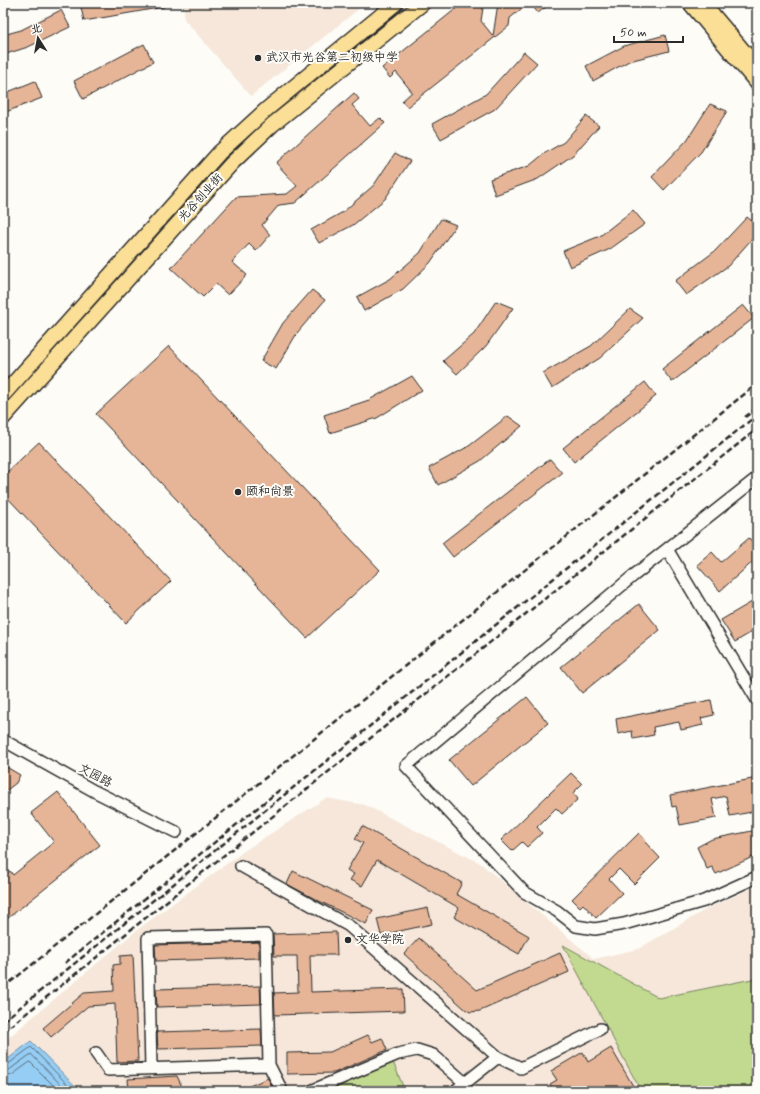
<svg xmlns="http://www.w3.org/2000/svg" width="760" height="1094" font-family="Mynerve,'LXGW WenKai TC',sans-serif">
	<rect width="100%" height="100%" fill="#fdfcf7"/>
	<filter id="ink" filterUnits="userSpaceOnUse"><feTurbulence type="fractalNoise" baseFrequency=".025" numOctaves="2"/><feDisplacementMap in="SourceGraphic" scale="8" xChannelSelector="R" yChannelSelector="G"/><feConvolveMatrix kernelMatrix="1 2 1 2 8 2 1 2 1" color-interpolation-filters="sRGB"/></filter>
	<g filter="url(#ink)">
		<path fill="#f6e7da" d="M184,3H366L251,96L184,19Z
			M326,798L365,805L480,863L594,959L638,949L710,907L757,886V1091H3V1042L137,930L244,851Z"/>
		<path fill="#c2da90" stroke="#76825e" d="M563,945L659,998L757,978V1091H641Z
			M393,1062L405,1091H329Z"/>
		<path fill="#96cdf4" stroke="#6b8ca4" d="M31,1041L80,1091H3V1063Z"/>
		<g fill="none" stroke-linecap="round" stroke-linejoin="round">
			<path stroke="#566c7b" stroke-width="1" d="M3,1066L7,1065L31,1047L74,1091
				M3,1071L9,1070L31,1054L67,1091
				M3,1077L12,1075L30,1062L59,1091"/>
		</g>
		<path fill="#e6b597" stroke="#2b2b2b" d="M80,3H164V7L84,21Z
			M463,3H479L483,8L481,21L493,36L498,3H529L510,18L509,26L407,107L402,101L412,92L396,72L390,78L382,68Z
			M530,3H551L538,13Z
			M61,10L70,27L28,47L3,55V35L21,30Z
			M665,35L669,51L629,61L593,81L586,66L624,46Z
			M144,44L153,62L83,99L74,81Z
			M524,52L537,63L495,109L441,139L432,124L486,94Z
			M35,81L42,98L3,113V94Z
			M354,93L359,99L352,105L370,126L380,118L385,123L295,203L279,205L262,225L270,235L256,251L249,244L232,262L247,275L228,295L216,284L203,297L171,268L236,197L287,194L297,186L276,163Z
			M710,104L727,111L701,152L664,190L652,177L687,140Z
			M586,116L599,126L573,155L538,179L495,195L490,179L529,166L545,153L564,142Z
			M395,153L410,161L385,199L353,225L319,243L311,230L343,212L374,185Z
			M633,210L645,224L610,249L570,267L563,251L600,236Z
			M747,217L757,225V233L728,266L686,295L675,281L715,251Z
			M441,219L456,225L430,263L403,289L364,311L357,297L390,279L420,253Z
			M312,290L325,300L297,333L276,369L261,361L283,323Z
			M496,301L513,308L486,346L457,374L443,361L474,334Z
			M743,305L754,318L672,382L662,369Z
			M630,309L643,318L600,358L552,388L543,373L591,346Z
			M169,346L380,570L307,638L96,414Z
			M412,376L422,390L377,418L330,433L324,415L369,400Z
			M645,382L656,396L574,462L563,448Z
			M508,416L522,426L480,461L438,485L429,468L469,446Z
			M39,442L171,581L126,623L3,493V476Z
			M550,459L562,473L453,557L442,543Z
			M749,538L757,547V558L720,591L697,565L712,552L721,562Z
			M757,599V629L735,642L721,620Z
			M639,604L660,630L582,693L561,667Z
			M527,697L548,723L471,786L449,760Z
			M711,700L714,715L701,718L703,725L681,730L679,722L653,727L654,735L633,739L632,731L618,734L616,719Z
			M3,765L20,775L16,783L3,793Z
			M571,773L582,784L573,793L578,799L562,814L556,808L537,827L542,833L527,847L522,842L512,851L501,840Z
			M757,778V811L730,816L726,796L712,799L716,818L680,825L676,806L672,807L670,795Z
			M58,792L100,845L3,922V876L10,871L13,875L54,842L31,813Z
			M362,826L462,883L456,894L529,936L519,954L454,917L459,908L377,860L362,886L350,880L354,874L347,870L363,843L355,839Z
			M757,830V855L716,874L712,867L707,869L697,847L712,839Z
			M639,833L646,841L645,842L660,858L634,884L619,869L609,879L622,893L596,918L583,904L580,907L572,899Z
			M293,871L373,910L366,924L315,899L287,884Z
			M428,908L432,924L381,935L377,919Z
			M336,932L337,955H310L311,992L403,989L404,1011L275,1015L274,993L298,992L297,956H274L273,934Z
			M419,938L477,990L560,953L569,972L480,1011L470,1012L465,1009L404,954Z
			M259,942V958L156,961L155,945Z
			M133,955L138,1061L117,1062L115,1004L88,1006L51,1037L43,1028L84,993L114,991L113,965L120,964V956Z
			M260,986L261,1004L157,1007L156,989Z
			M261,1029L262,1046L158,1049L157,1032Z
			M368,1035L372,1042L382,1038L387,1050L334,1073L287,1074V1053L330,1052Z
			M611,1048L636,1091H554L550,1084L557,1080L551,1071L583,1052L588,1062Z
			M177,1076L184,1091H129L128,1079Z
			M268,1078L273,1089L268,1091H238Z"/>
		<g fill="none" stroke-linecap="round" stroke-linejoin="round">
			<g stroke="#2b2b2b" stroke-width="14">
				<path id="minor" d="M757,478L633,576L406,766L524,892L557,911L576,926L595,929L624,924L704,901L757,877
					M667,549L757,700
					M3,740L94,791L176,832
					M241,866L349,926L498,1057L455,1091
					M96,1053L108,1070L269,1065L282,1091
					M498,1057L521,1068L600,1029
					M151,1068L148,938L266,935L269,1065
					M311,1091L398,1054L417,1050L433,1055L465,1083"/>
			</g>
			<g stroke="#2b2b2b" stroke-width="17">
				<path id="major" d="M690,3L757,83
					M703,3L757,67
					M3,395L220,152L267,109L396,3
					M3,418L232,163L272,125L423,3"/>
			</g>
			<use href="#minor" stroke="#fdfcf7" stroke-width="11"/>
			<use href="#major" stroke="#fbdf96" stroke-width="14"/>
			<path stroke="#2b2b2b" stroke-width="2.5" stroke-dasharray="6 3" stroke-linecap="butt" d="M745,417L757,408
				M65,963L282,788
				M3,988L757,384
				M3,1021L757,415
				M3,1032L757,429"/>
		</g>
	</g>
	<g fill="#2b2b2b" stroke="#fdfcf7" stroke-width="1.5">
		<circle cx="258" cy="58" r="4"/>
		<circle cx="238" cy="492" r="4"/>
		<circle cx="348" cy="940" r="4"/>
	</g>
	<g text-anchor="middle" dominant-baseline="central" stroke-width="4" stroke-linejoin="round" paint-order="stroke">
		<g font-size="12" fill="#2b2b2b" stroke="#fdfcf7" text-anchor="start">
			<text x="266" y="58">武汉市光谷第二初级中学</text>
			<text x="246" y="492">颐和尚景</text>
			<text x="356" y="940">文华学院</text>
		</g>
		<g font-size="12" fill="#2b2b2b" stroke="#fdfcf7">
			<text transform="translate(201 198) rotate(-48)">光谷创业街</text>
			<text transform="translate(95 776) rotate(28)">文园路</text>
		</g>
	</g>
	<rect width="760" height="1094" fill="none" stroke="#fdfcf7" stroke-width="16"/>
	<rect x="8" y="8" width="744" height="1078" fill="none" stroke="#2b2b2b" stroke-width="1.5" filter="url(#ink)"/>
	<g transform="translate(38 38) rotate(349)" stroke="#fdfcf7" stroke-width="3" paint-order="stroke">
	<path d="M0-3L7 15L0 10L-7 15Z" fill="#2b2b2b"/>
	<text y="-6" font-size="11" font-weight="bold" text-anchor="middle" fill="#2b2b2b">北</text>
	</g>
	<path d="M614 36v6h69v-6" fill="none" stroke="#2b2b2b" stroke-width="2"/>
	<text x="620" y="36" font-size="12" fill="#2b2b2b" stroke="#fdfcf7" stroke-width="3" paint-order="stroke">50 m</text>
</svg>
